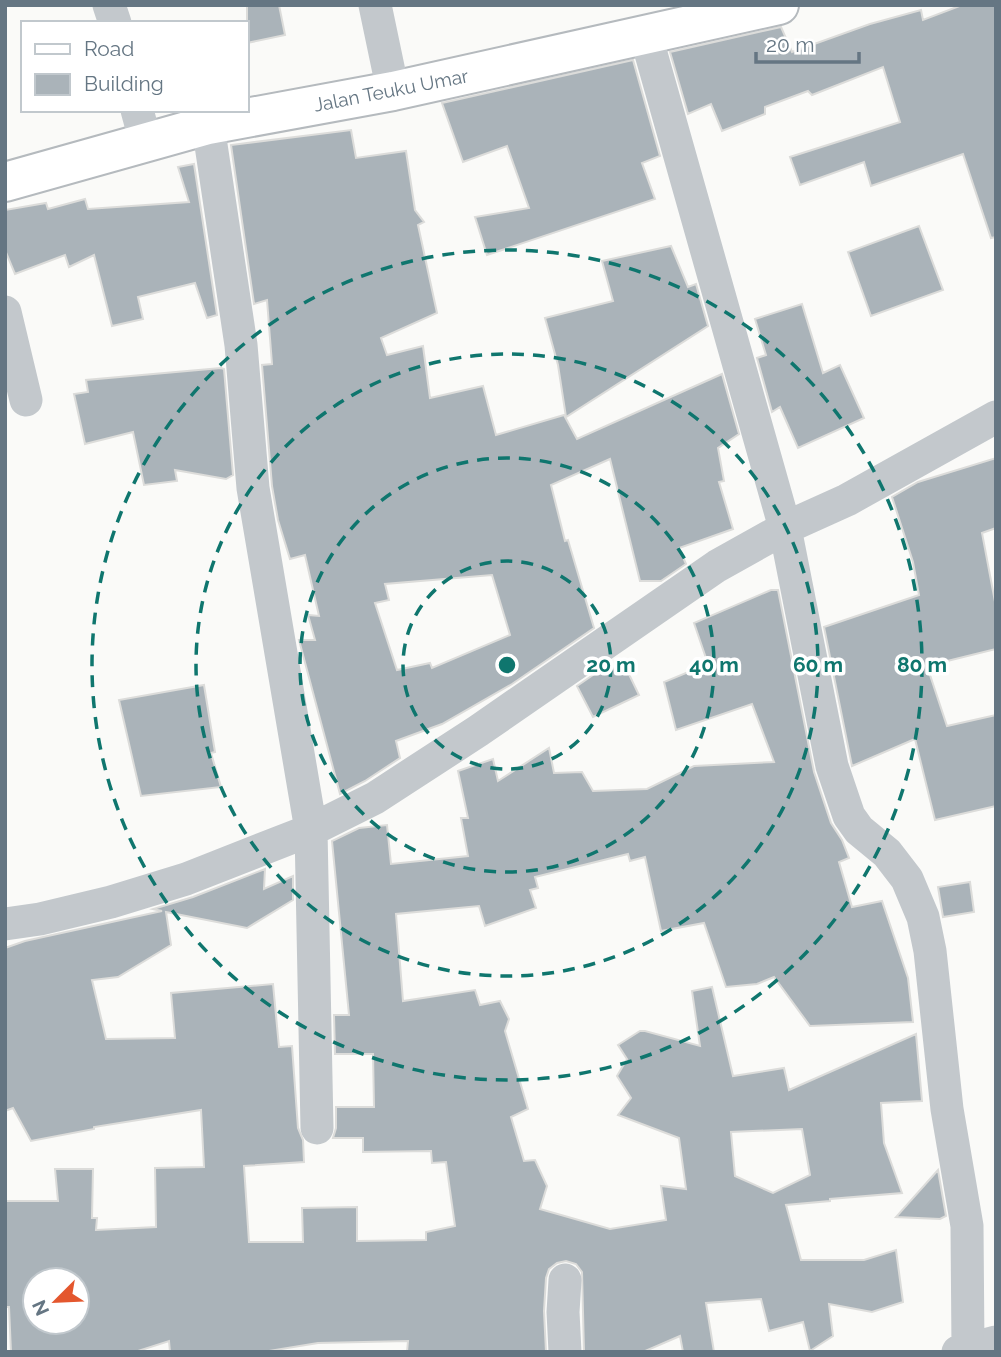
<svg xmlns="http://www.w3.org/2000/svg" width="1001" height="1357" font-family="Raleway,sans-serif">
	<rect width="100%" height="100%" fill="#fafaf8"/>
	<path fill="#aab3b9" stroke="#dcdcda" stroke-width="2" fill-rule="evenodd" d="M247,5H279L285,35L247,43Z
		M962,5H996V237L991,238L963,154L871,186L864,162L800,185L790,157L900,122L883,67L812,95L808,91L765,107V114L722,131L711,104L688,114L670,52L781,27L792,52L870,24L921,10L923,20Z
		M633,60L660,156L642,163L655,199L487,255L475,217L529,208L507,146L463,162L442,103Z
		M351,130L356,158L406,151L415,210L424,222L418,225L437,313L381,338L387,355L423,346L430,398L483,386L496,435L564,415L577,439L722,374L739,434L718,448L724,481L719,482L733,529L679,548L686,564L661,581H640L610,459L551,485L565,541L568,540L594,628L512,684L442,724L396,741L400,758L365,781L340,794L299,640H315L308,615L319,616L305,555L290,559L278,520L272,486L262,365L272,364L267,300L254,304L231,145ZM492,575L510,635L432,668L430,663L397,670L375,603L389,600L385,584Z
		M194,164L217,315L207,318L195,283L138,297L143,319L112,326L94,255L69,267L65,255L15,274L5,250V210L46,203L48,209L85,199L88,209L189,202L178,167Z
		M919,226L943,290L871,316L848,252Z
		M671,246L688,287L696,284L708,326L566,417L558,365L545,318L613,301L602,261Z
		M802,304L823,373L840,365L864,418L798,448L780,407L772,412L757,358L766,355L755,319Z
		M221,368L224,369L233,475L226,479L175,470L177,481L144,485L133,432L85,444L74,394L88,392L86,380Z
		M996,458V528L982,533L996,607V649L927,666L947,726L996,715V806L935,820L915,739L852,766L824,627L919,595L913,562L892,497L918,482Z
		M771,590H778L814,772L831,823L842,840L849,858L839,862L852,907L882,901L908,978L913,1022L810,1026L774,977L757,984L726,987L704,923L661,931L645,857L630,861L628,854L535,877L538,888L530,890L536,908L485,926L479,906L396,914L403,1001L475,990L480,1005L500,1001L509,1019L505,1031L528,1109L511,1117L524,1161L535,1160L547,1186L540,1209L610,1229L666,1220L661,1186L686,1189L679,1138L618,1115L631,1098L617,1076L627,1059L618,1045L640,1031H645L700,1046L692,991L712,987L733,1076L784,1068L789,1090L916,1034L922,1101L881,1103L884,1143L902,1193L830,1199V1201L786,1205L801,1260H864L896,1250L903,1302L872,1312L829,1304L833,1336L810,1351L803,1322L769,1331L761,1299L706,1303L714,1352H683L680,1336L643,1352H584L582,1272L576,1264L566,1261L557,1263L549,1269L546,1278L544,1311L546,1352H407L408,1341L318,1343L263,1352H170L169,1341L135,1352H11L9,1307H5V1201H58L55,1169H93L92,1218H97L96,1230L156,1227L155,1168L204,1167L201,1110L94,1127V1129L31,1141L13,1108L5,1111V948L25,941L162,911L153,909L193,897L265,869L264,889L293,876V900L247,928L166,912L171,945L118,977L92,980L106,1039L175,1038L171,993L273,984L279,1047L292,1046L298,1128L303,1140L304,1162L244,1166L249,1242H303L302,1208L357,1207V1241L426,1240V1232L455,1226L446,1162L432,1163L431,1151L363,1152V1138H333L336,1128V1107H374L373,1054H335L334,1015H349L332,841L359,828L387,825L391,864L468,856L461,818H468L458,771L493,759L498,781L549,748L554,773L582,772L593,791L647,789L694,766L774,762L752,704L676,730L664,682L708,664L694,623ZM802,1129L810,1175L773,1193L735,1176L731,1132ZM35,1280H77V1322H35Z
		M624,664L639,695L593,717L577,686L606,666L608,671Z
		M204,685L215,752L211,753L221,787L141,796L119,700Z
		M970,882L974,912L943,917L938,887Z
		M938,1170L946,1216L940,1219L896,1217Z"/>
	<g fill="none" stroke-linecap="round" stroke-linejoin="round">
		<g stroke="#b5babe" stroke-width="42">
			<path id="major" d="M5,182L208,125L393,91L779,5"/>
		</g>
		<path stroke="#c3c8cc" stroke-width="33" d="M109,5L115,23
			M375,5L393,91
			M646,36L785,528L832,766L849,816L859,830L887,853L907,879L923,917L930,951L947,1109L967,1226L968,1349
			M137,110L146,143
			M208,125L241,345L253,488L311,830L317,1128
			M5,312L26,400
			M5,924L40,919L111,902L186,879L311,830L375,798L478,731L717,566L785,528L847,500L996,417
			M565,1280L563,1312L565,1352
			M958,1352L996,1342"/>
		<use href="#major" stroke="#fff" stroke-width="38"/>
	</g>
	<g fill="none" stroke="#0f766e" stroke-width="3.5" stroke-dasharray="12 9">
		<circle cx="507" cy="665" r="104"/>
		<circle cx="507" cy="665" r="207"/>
		<circle cx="507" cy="665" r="311"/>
		<circle cx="507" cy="665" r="415"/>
	</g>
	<g text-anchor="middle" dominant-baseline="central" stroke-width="7" stroke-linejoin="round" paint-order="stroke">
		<g font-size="19" fill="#657683" stroke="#fff">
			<text transform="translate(391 90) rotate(-11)">Jalan Teuku Umar</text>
		</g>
	</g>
	<circle cx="507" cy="665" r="10" fill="#0f766e" stroke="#fff" stroke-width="3.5"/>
	<g font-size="21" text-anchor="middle" font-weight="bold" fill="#0f766e" stroke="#fff" stroke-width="7" stroke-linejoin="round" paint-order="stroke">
		<text x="611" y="672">20 m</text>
		<text x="714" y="672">40 m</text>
		<text x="818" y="672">60 m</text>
		<text x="922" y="672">80 m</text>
	</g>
	<rect width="1001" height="1357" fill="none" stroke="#657683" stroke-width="14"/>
	<rect x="21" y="21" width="228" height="91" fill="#ffffff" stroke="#c1c8cd" stroke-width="2"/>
	<rect x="35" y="44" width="35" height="10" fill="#ffffff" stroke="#c1c8cd" stroke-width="2"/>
	<text x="84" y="56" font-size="21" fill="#657683">Road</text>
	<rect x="35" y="74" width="35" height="21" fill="#aab3b9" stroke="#c1c8cd" stroke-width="2"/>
	<text x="84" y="91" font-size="21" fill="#657683">Building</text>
	<g transform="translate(56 1301) rotate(246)"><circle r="33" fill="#ffffff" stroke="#c1c8cd" stroke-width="2"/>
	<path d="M0-5L12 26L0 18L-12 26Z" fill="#e4572e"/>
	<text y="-10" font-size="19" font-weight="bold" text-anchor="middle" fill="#657683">N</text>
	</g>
	<path d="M756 52v10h103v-10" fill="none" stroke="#657683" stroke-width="3.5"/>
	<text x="766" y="52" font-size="21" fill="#657683" stroke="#ffffff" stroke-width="5" paint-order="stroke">20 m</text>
</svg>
